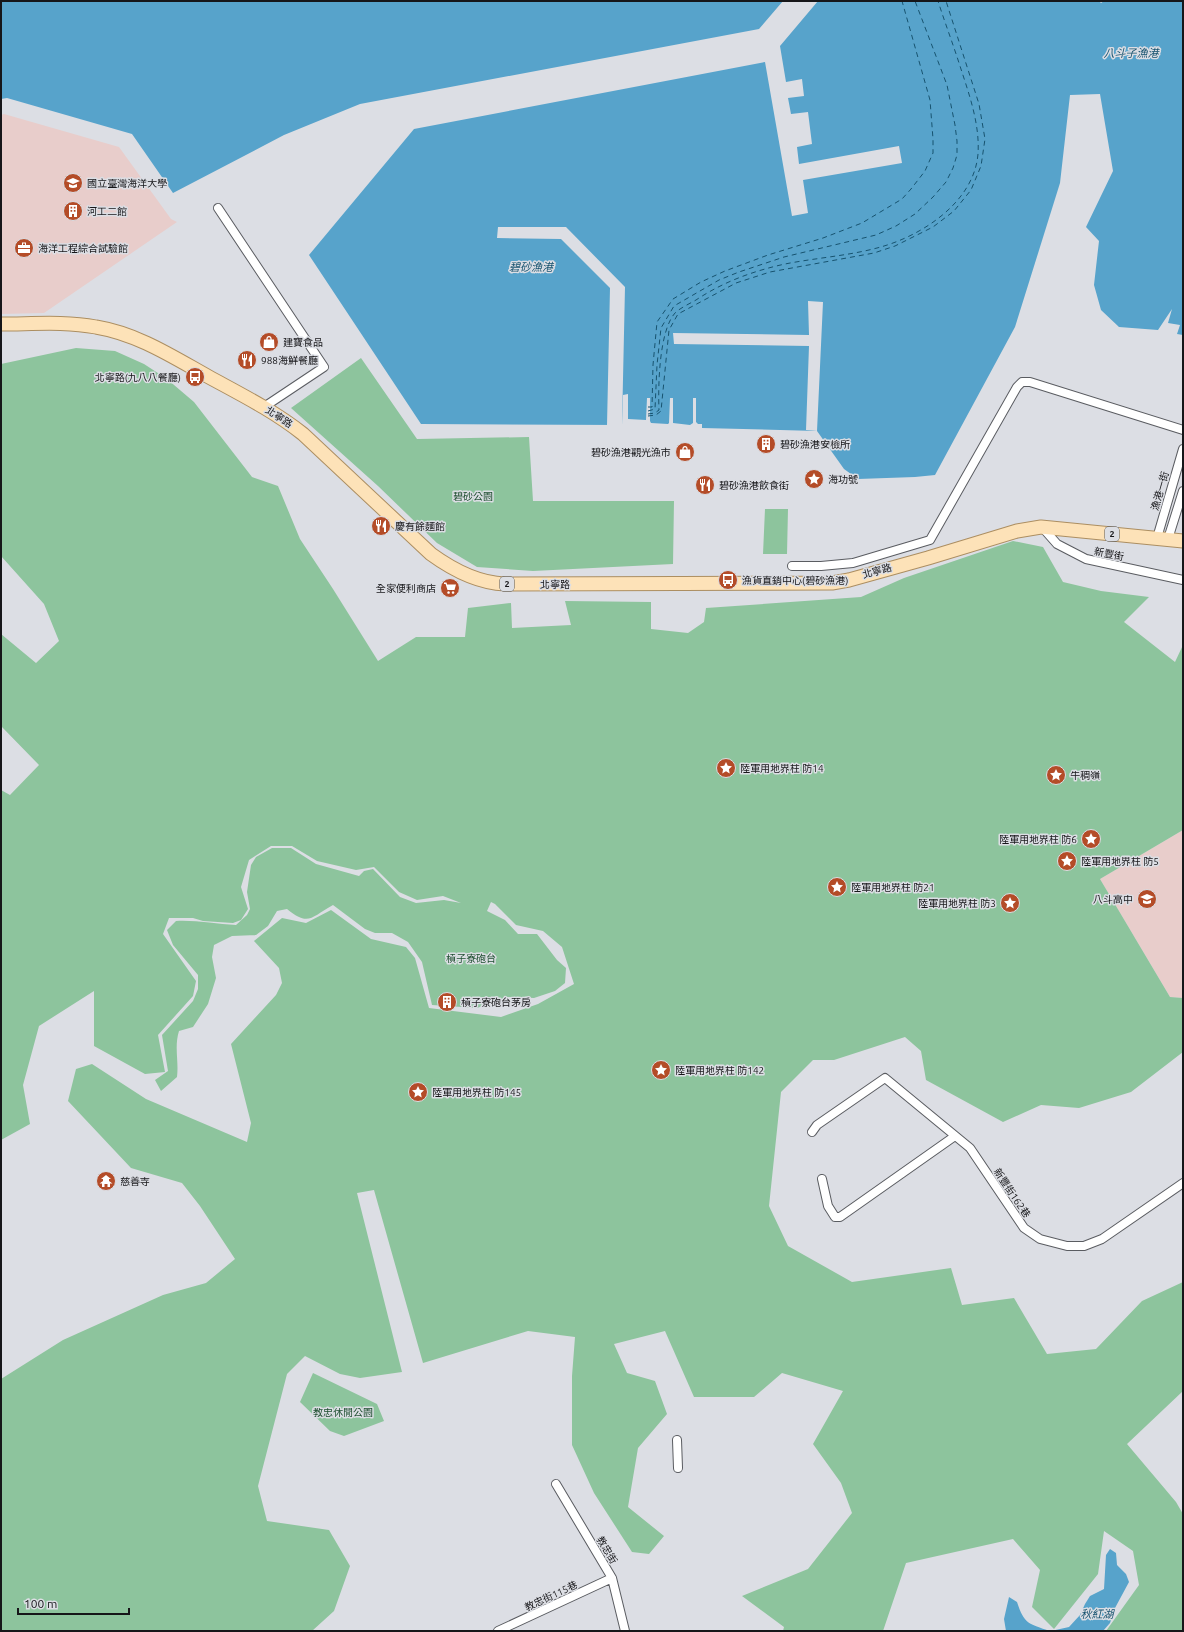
<svg xmlns="http://www.w3.org/2000/svg" width="1184" height="1632" font-family="Ubuntu,'Noto Sans TC',sans-serif">
	<rect width="100%" height="100%" fill="#dcdee4"/>
	<path fill="#e8cdcb" d="M4,114L119,147L171,219L177,222L44,313L1,314V115Z
		M1183,830V998L1170,997L1100,879Z"/>
	<path fill="#8dc49d" d="M76,348L115,351L144,364L167,379L194,402L252,477L278,486L300,539L333,589L378,661L416,637H465L468,608L511,603L512,628L571,625L565,601L651,602V629L688,633L704,622L706,608L861,597L904,578L1013,541L1043,547L1063,582L1101,591L1149,597L1124,622L1175,662L1183,645V830L1100,879L1170,997L1183,998V1052L1131,1092L1079,1108L1041,1105L1003,1122L926,1080L921,1051L905,1037L834,1060H813L781,1092L769,1206L788,1246L852,1282L951,1268L962,1305L1014,1298L1047,1354L1096,1349L1142,1301L1183,1282V1391L1127,1444L1176,1502L1183,1514V1631H1106L1139,1585L1133,1551L1104,1531L1098,1574L1054,1629L1032,1607L1040,1570L1013,1539L906,1563L883,1631H783L784,1627L742,1596L808,1569L852,1513L841,1483L813,1444L843,1391L782,1373L754,1397H694L665,1331L614,1344L627,1373L655,1381L667,1414L638,1448L628,1507L664,1536L649,1554L632,1552L594,1493L572,1445V1376L575,1337L528,1331L423,1363L374,1190L357,1193L402,1372L360,1378L340,1374L305,1356L287,1374L258,1486L267,1521L329,1530L350,1566L334,1611L312,1631H1V1379L63,1340L163,1295L206,1283L235,1259L200,1206L182,1183L131,1168L68,1101L76,1069L92,1064L146,1099L247,1142L251,1123L231,1044L276,995L282,983L279,968L254,941L282,918L306,923L331,910L371,939L406,947L415,958L429,1008L501,1017L538,1004L574,984L562,947L543,931L516,925L495,904L491,902L487,911L505,920L518,934H537L557,960L566,968L565,983L555,991L534,998L508,997L477,1008L432,1005L422,962L408,942L392,933H375L365,929L333,905C311,917 309,927 287,909L277,911L268,926L256,935L232,936L214,945L212,957L216,978L208,1004L193,1027L179,1031C174,1047 179,1061 177,1077L161,1091L155,1080L168,1071L162,1035L193,1001L198,989V975L173,945L167,930L176,921C196,920 216,924 236,925L247,915L250,909L247,892L251,865L256,857L272,848H291L316,864L359,876L364,871L373,869L400,897L416,903L444,900L461,903L443,896L417,900L399,892L374,867L356,870L317,861L292,846H271L249,860L241,887L248,909L241,920L233,923L203,921L193,918H169L163,934L196,981L193,996L158,1035L165,1072L145,1074L94,1046V991L39,1026L23,1085L30,1124L1,1140V790L10,795L39,765L1,726V634L36,663L59,641L44,604L1,556V364Z
		M361,358L417,439L529,437L533,501H674L673,564L533,571L477,567L437,543L378,486L291,408Z
		M765,509H788L787,554H763Z
		M313,1373L377,1404L384,1421L344,1436L330,1431L300,1402Z"/>
	<path fill="#57a3cb" d="M1,1H783L759,29L360,104L284,135L173,193L132,134L7,98L1,99Z
		M818,1H1099L1101,3L1104,1H1183V335L1177,334L1180,325L1168,323L1172,309L1158,330L1119,327L1101,310L1094,285L1099,241L1086,227L1113,171L1100,94L1070,95L1060,183L1015,327L935,475L915,477L858,479L844,469L817,431L702,428V424H698L696,422V398H693V423L690,425L673,423V398H670L669,423L668,424L651,423L650,421V398H647L646,420L628,419V394L623,395L622,425L421,424L309,255L414,129L765,62L792,216L808,213L803,180L902,163L899,146L799,164L797,147L812,144L808,112L791,114L788,98L804,96L802,79L786,82L780,46Z
		M1110,1549L1116,1553L1117,1565L1126,1574L1129,1582L1115,1608L1110,1623L1103,1631H1051L1069,1627L1080,1615L1085,1604L1090,1596L1104,1589L1106,1555Z
		M1009,1597L1017,1602C1024,1624 1029,1624 1050,1631H1006L1004,1619Z"/>
	<path fill="#dcdee4" d="M498,227H566L625,287L622,425H607L610,288L561,239L497,238Z
		M808,301L823,302L817,431L806,430L809,346L674,344L673,333L809,335Z"/>
	<g fill="none" stroke-linecap="round" stroke-linejoin="round">
		<path stroke="#17536f" stroke-width="1" stroke-dasharray="5 4" stroke-linecap="butt" d="M648,407H652L653,365L657,322L673,299L701,282L725,271L768,255L823,238L862,223L902,199L911,189L925,171L933,153V139L930,100L902,1
			M648,411L655,409L657,365L661,328L674,306L719,280L739,272L784,257L876,235L896,226L915,214L933,197L946,182L953,168L957,155V141L955,125L947,85L915,1
			M648,414L655,413L659,410C658,386 659,331 675,313C680,308 689,304 696,300C723,282 753,271 785,264C815,258 847,256 877,248C920,237 974,203 978,154C980,124 969,94 960,66C953,44 945,23 938,1
			M648,416L656,415L661,411L669,330L678,314L736,283L770,272L874,253L895,246L933,227L954,211L971,190L981,166L985,139L979,104L946,1"/>
		<g stroke="#5a5c61" stroke-width="10">
			<path id="street" d="M218,208L324,367L264,407
				M1042,527L1057,544L1086,559L1183,580
				M1157,538L1183,449
				M1168,539L1183,491
				M792,566H821L853,563L930,540L1017,387L1022,382H1030L1183,430
				M812,1132L817,1125L885,1078L970,1148L1024,1228L1040,1239L1067,1246H1084L1102,1239L1183,1183
				M822,1179L828,1206L835,1217H840L955,1136
				M677,1440L678,1468
				M556,1484L612,1578L625,1631
				M498,1631L612,1578"/>
		</g>
		<g stroke="#ac8e61" stroke-width="15">
			<path id="primary" d="M1,324C32,324 65,321 96,327C138,334 173,357 209,377C242,395 274,411 303,434L431,554C453,570 477,583 505,584L832,583L849,580L928,558L1017,531L1041,527L1183,541"/>
		</g>
		<use href="#street" stroke="#fff" stroke-width="8"/>
		<use href="#primary" stroke="#fde2b8" stroke-width="13"/>
	</g>
	<defs>
		<g id="university-disc" transform="scale(1)"><circle r="9.5" fill="#b44c28" stroke="#dcdee4"/><path d="M0-5L7-2L0 1L-7-2ZM-4 1L0 2.5L4 1V4Q0 6-4 4Z" fill="#fff"/></g>
		<g id="building-disc" transform="scale(1)"><circle r="9.5" fill="#b44c28" stroke="#dcdee4"/><path d="M-4-6H4V6H1V3H-1V6H-4ZM-2.5-4.3h1.7v1.8h-1.7ZM.8-4.3h1.7v1.8H.8ZM-2.5-1h1.7V.8h-1.7ZM.8-1h1.7V.8H.8Z" fill="#fff"/></g>
		<g id="office-disc" transform="scale(1)"><circle r="9.5" fill="#b44c28" stroke="#dcdee4"/><path d="M-6-3h4V-5.5h4V-3h4V5H-6ZM-1-4.5V-3h2v-1.5ZM-6 0V1H6V0Z" fill="#fff"/></g>
		<g id="shop-disc" transform="scale(1)"><circle r="9.5" fill="#b44c28" stroke="#dcdee4"/><path d="M-5-2.5h2.3a2.7 3.5 0 0 1 5.4 0H5L5.5 6h-11ZM-1.5-2.5h3a1.5 2.3 0 0 0-3 0Z" fill="#fff"/></g>
		<g id="restaurant-disc" transform="scale(1)"><circle r="9.5" fill="#b44c28" stroke="#dcdee4"/><path d="M-5-6h1v4h1v-4h1v4h1v-4h1v5L-1.5 .5V6h-2V.5L-5-1ZM5-6V6H3V1.5H1.5Q1.5-4 5-6Z" fill="#fff"/></g>
		<g id="bus-disc" transform="scale(1)"><circle r="9.5" fill="#b44c28" stroke="#dcdee4"/><path d="M-5-6H5V4H4V6H2V4H-2V6H-4V4H-5ZM-3.5-4V0h7V-4ZM-3.5 1.2v1.5H-2V1.2ZM2 1.2v1.5H3.5V1.2Z" fill="#fff"/></g>
		<g id="sight-disc" transform="scale(1)"><circle r="9.5" fill="#b44c28" stroke="#dcdee4"/><path d="M0-6L1.8-2.2L6-1.7L2.9 1.2L3.7 5.4L0 3.3L-3.7 5.4L-2.9 1.2L-6-1.7L-1.8-2.2Z" fill="#fff"/></g>
		<g id="supermarket-disc" transform="scale(1)"><circle r="9.5" fill="#b44c28" stroke="#dcdee4"/><path d="M-6-5.5h2.5l.6 2H6L4.5 2H-2.5L-4.4-4H-6ZM-1.5 3.2a1.3 1.3 0 1 0 .1 0ZM3 3.2a1.3 1.3 0 1 0 .1 0Z" fill="#fff"/></g>
		<g id="school-disc" transform="scale(1)"><circle r="9.5" fill="#b44c28" stroke="#dcdee4"/><path d="M0-5L7-2L0 1L-7-2ZM-4 1L0 2.5L4 1V4Q0 6-4 4Z" fill="#fff"/></g>
		<g id="temple-disc" transform="scale(1)"><circle r="9.5" fill="#b44c28" stroke="#dcdee4"/><path d="M0-6L5-2H3V0L6.5 2.5H4V6H1.5V3h-3V6H-4V2.5H-6.5L-3 0V-2H-5Z" fill="#fff"/></g>
	</defs>
	<g fill-rule="evenodd">
		<use href="#university-disc" x="73" y="183"/>
		<use href="#building-disc" x="73" y="211"/>
		<use href="#office-disc" x="24" y="248"/>
		<use href="#shop-disc" x="269" y="342"/>
		<use href="#restaurant-disc" x="247" y="360"/>
		<use href="#bus-disc" x="195" y="377"/>
		<use href="#building-disc" x="766" y="444"/>
		<use href="#shop-disc" x="685" y="452"/>
		<use href="#sight-disc" x="814" y="479"/>
		<use href="#restaurant-disc" x="705" y="485"/>
		<use href="#restaurant-disc" x="381" y="526"/>
		<use href="#bus-disc" x="728" y="580"/>
		<use href="#supermarket-disc" x="450" y="588"/>
		<use href="#sight-disc" x="726" y="768"/>
		<use href="#sight-disc" x="1056" y="775"/>
		<use href="#sight-disc" x="1091" y="839"/>
		<use href="#sight-disc" x="1067" y="861"/>
		<use href="#sight-disc" x="837" y="887"/>
		<use href="#school-disc" x="1147" y="899"/>
		<use href="#sight-disc" x="1010" y="903"/>
		<use href="#building-disc" x="447" y="1002"/>
		<use href="#sight-disc" x="661" y="1070"/>
		<use href="#sight-disc" x="418" y="1092"/>
		<use href="#temple-disc" x="106" y="1181"/>
	</g>
	<g text-anchor="middle" dominant-baseline="central" stroke-width="3" stroke-linejoin="round" paint-order="stroke">
		<g fill="#dcdee4" stroke="#515256" stroke-width="1">
			<rect x="1105" y="527" width="14" height="14" rx="3"/>
			<rect x="500" y="577" width="14" height="14" rx="3"/>
		</g>
		<g font-size="9" font-weight="bold" fill="#161619">
			<text x="1112" y="534">2</text>
			<text x="507" y="584">2</text>
		</g>
		<g font-size="10" fill="#161619" stroke="#dcdee4" text-anchor="start">
			<text x="87" y="183">國立臺灣海洋大學</text>
			<text x="87" y="211">河工二館</text>
			<text x="38" y="248">海洋工程綜合試驗館</text>
			<text x="283" y="342">建寶食品</text>
			<text x="261" y="360">988海鮮餐廳</text>
			<text x="181" y="377" text-anchor="end">北寧路(九八八餐廳)</text>
			<text x="780" y="444">碧砂漁港安檢所</text>
			<text x="671" y="452" text-anchor="end">碧砂漁港觀光漁市</text>
			<text x="828" y="479">海功號</text>
			<text x="719" y="485">碧砂漁港飲食街</text>
			<text x="395" y="526">慶有餘麵館</text>
			<text x="742" y="580">漁貨直銷中心(碧砂漁港)</text>
			<text x="436" y="588" text-anchor="end">全家便利商店</text>
			<text x="740" y="768">陸軍用地界柱 防14</text>
			<text x="1070" y="775">牛稠嶺</text>
			<text x="1077" y="839" text-anchor="end">陸軍用地界柱 防6</text>
			<text x="1081" y="861">陸軍用地界柱 防5</text>
			<text x="851" y="887">陸軍用地界柱 防21</text>
			<text x="1133" y="899" text-anchor="end">八斗高中</text>
			<text x="996" y="903" text-anchor="end">陸軍用地界柱 防3</text>
			<text x="461" y="1002">槓子寮砲台茅房</text>
			<text x="675" y="1070">陸軍用地界柱 防142</text>
			<text x="432" y="1092">陸軍用地界柱 防145</text>
			<text x="120" y="1181">慈善寺</text>
		</g>
		<g font-size="10" fill="#161619" stroke="#dcdee4">
			<text transform="translate(279 417) rotate(33)">北寧路</text>
			<text transform="translate(1160 491) rotate(-74)">漁港一街</text>
			<text transform="translate(1109 554) rotate(11)">新豐街</text>
			<text transform="translate(877 571) rotate(-15)">北寧路</text>
			<text x="555" y="584">北寧路</text>
			<text transform="translate(1012 1193) rotate(56)">新豐街162巷</text>
			<text transform="translate(607 1550) rotate(59)">教忠街</text>
			<text transform="translate(551 1596) rotate(-25)">教忠街115巷</text>
		</g>
		<g font-size="10" fill="#1d4e2f" stroke="#dcdee4">
			<text x="473" y="496">碧砂公園</text>
			<text x="471" y="958">槓子寮砲台</text>
			<text x="343" y="1412">教忠休閒公園</text>
		</g>
		<g font-size="11" font-style="italic" fill="#17536f" stroke="#dcdee4">
			<text x="1131" y="53">八斗子漁港</text>
			<text x="531" y="267">碧砂漁港</text>
			<text x="1097" y="1614">秋紅湖</text>
		</g>
	</g>
	<rect width="1184" height="1632" fill="none" stroke="#161619" stroke-width="4"/>
	<path d="M18 1608v6h111v-6" fill="none" stroke="#161619" stroke-width="2"/>
	<text x="24" y="1608" font-size="12" fill="#161619" stroke="#dcdee4" stroke-width="3" paint-order="stroke">100 m</text>
</svg>
